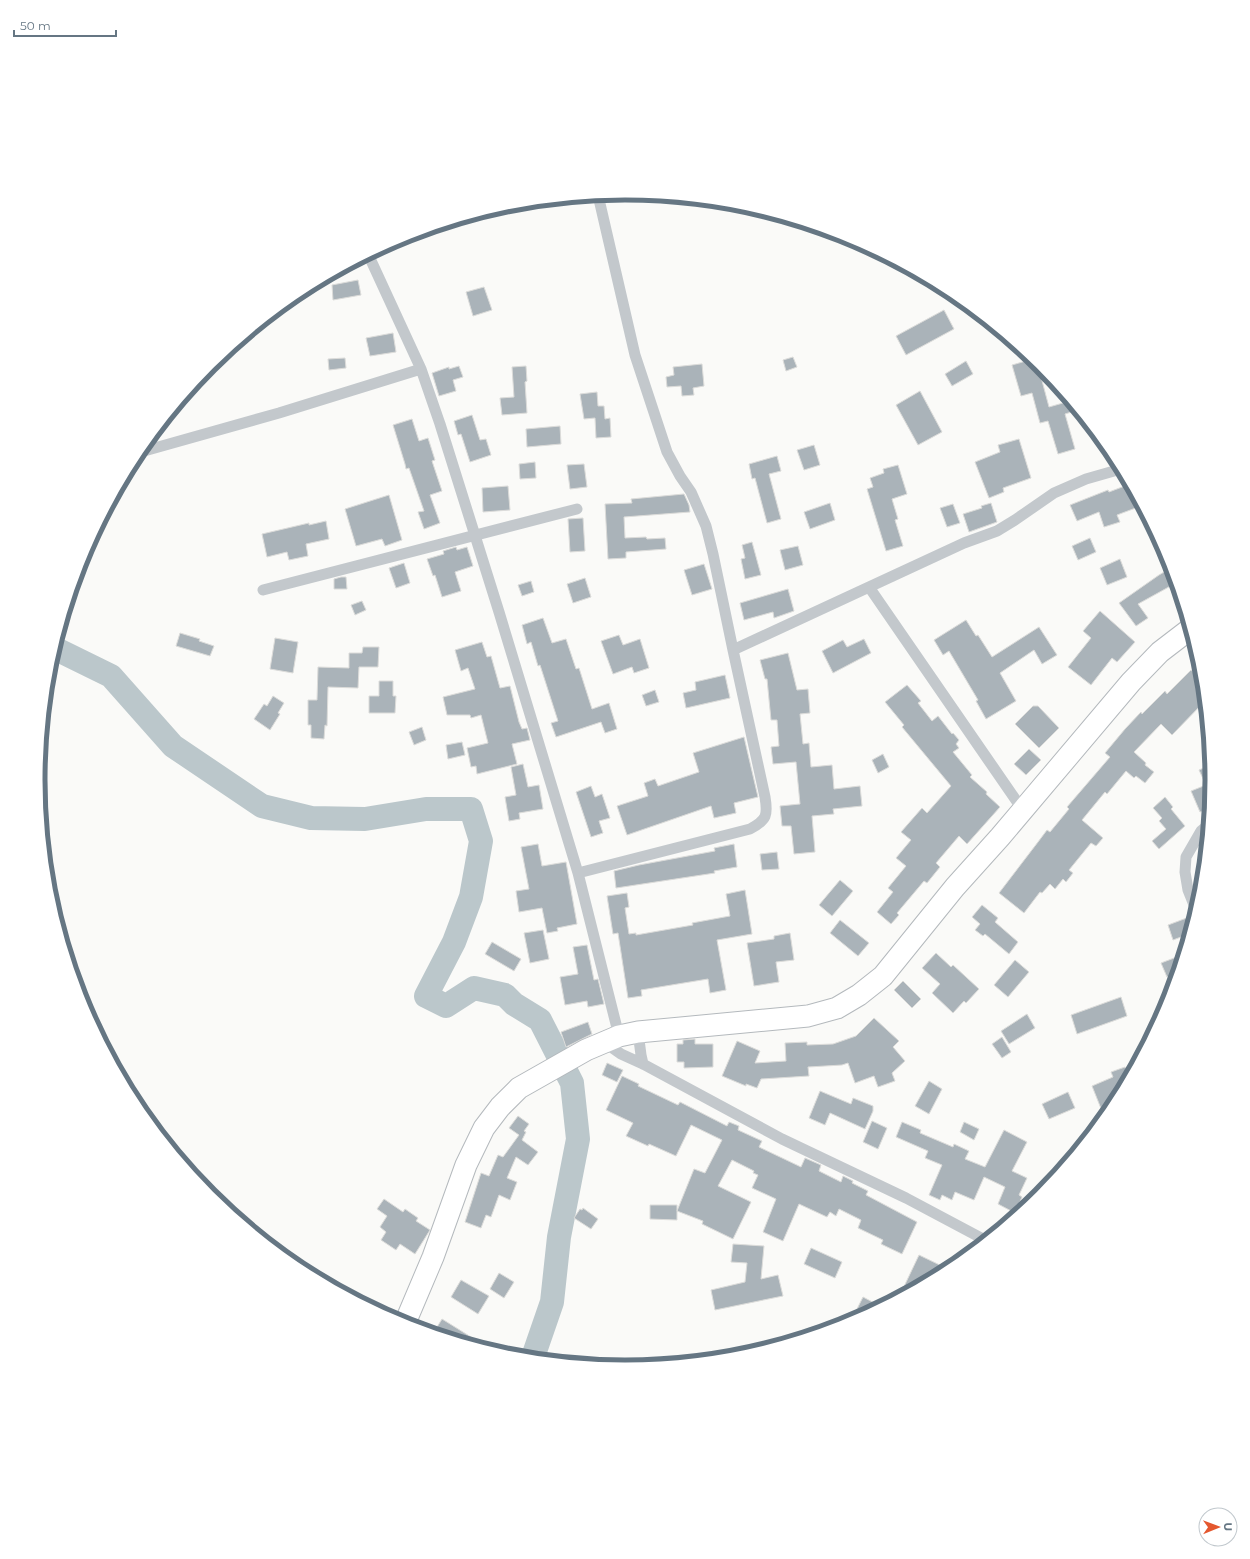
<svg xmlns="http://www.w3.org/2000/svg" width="1250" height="1559" font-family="Montserrat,sans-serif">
	<rect width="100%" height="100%" fill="#fafaf8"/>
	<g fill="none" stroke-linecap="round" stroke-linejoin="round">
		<path stroke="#bbc7cb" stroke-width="24" d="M54,648L111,676L173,746L262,806L311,818L365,819L426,809H471L481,841L471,897L454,942L426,996L446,1006L474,988L505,995L514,1004L540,1020L572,1083L578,1139L559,1237L552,1302L533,1357"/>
	</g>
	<path fill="#aab3b9" stroke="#dcdcda" d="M358,280L361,295L333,300L332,285Z
		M484,287L492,310L473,316L466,292Z
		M944,310L954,329L906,355L896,336Z
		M393,333L396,352L370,356L366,338Z
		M793,357L797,367L786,371L783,360Z
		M345,358L346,368L329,370L328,359Z
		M1033,359L1037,362L1049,407L1070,401L1078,410L1065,414L1075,449L1058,454L1048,421L1040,423L1032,393L1021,396L1012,365Z
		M966,361L973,374L952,386L945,374Z
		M702,364L704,386L693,388L694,395L682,396L681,386L667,387L666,377L674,375L673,367Z
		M459,366L463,377L453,380L456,391L439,396L432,373L449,367V369Z
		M526,366L527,381L525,382L527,413L502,415L500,398L514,397L512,367Z
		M920,391L942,432L918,445L896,405Z
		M597,392L598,406H604L605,419L610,418L611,437L596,438L595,418L584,419L580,394Z
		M472,415L480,440L486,439L491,455L470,462L461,434L458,435L454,421Z
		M412,419L419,441L428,438L435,460L432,461L442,491L430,495L440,523L424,529L418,512L424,511L409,468L406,469L405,464L393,425Z
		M560,426L561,444L527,447L526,429Z
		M1019,439L1031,478L1003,488L1004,492L989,498L975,462L1000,452L998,445Z
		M814,445L820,465L804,470L797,450Z
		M777,456L781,471L769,474L781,519L767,523L755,478L752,479L749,464Z
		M535,462L536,478L520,479L519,464Z
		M584,464L587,487L570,489L567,465Z
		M898,465L907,494L892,499L898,519L895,520L903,546L886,551L867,489L873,487L870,478L884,473L883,469Z
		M1130,484L1141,506L1117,515L1120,522L1104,527L1099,512L1077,521L1070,505L1108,490L1109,492Z
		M508,486L510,510L483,512L482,488Z
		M684,494L689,505L690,512L624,517L625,538L646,537L647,539L665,538L666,549L626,552V558L608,559L605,504L632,503L631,499Z
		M389,495L402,540L385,546L382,539L356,546L345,509Z
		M830,503L835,520L810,529L804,512Z
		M991,503L997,522L969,532L963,514L982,508L981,506Z
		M953,504L960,523L947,527L940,508Z
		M583,518L585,551L570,552L568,519Z
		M326,521L329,539L306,544L308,556L289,560L287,552L267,557L262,534L309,523V525Z
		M1090,538L1096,552L1078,560L1072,546Z
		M752,542L761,575L745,579L741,559L745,558L742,545Z
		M798,546L803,565L785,570L780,550Z
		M456,547L457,550L467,547L473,566L455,572L461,591L442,597L435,575L433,576L427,559L444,554L443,551Z
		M1120,559L1127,577L1107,585L1100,568Z
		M404,563L410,583L396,588L389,568Z
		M704,564L712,589L692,595L684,570Z
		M1171,568L1176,583L1138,604L1148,618L1136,626L1119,603L1159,575Z
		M341,577H346L347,589H334V579Z
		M585,578L591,597L573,603L567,584Z
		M531,581L534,592L522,596L518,585Z
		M788,589L794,611L774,618L773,612L744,620L740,603Z
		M362,601L366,610L355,615L351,605Z
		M1100,611L1135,642L1117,662L1112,658L1091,685L1068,667L1091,638L1083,631Z
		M543,618L552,643L566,639L576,669L579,668L592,709L609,703L617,729L605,733L601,722L556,737L551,723L558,721L540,665L538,666L531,642L527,644L522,625Z
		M966,620L976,636L978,635L992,657L1039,627L1057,655L1042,664L1034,650L1000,673L1016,701L986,719L976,701L978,700L949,651L943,655L934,640Z
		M180,633L200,639L199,641L214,646L210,656L176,646Z
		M619,635L623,645L640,639L649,668L634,673L632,667L613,674L601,641Z
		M275,638L298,642L293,673L270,669Z
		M864,639L871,653L833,673L822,651L843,640L847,647Z
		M482,642L487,657L491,656L500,688L510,686L519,722L522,729L527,728L530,740L512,744L517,764L477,774L476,766L471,767L467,748L488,743L481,715L471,718L470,715H447L443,697L475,689L468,668L461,671L455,650Z
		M363,647H379L378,667H359L358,688L328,687L327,726L325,725L324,739L311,738V725H308V700H317L318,667L349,668V653H362Z
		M788,653L797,690L808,689L810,713L800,714L803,744L809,743L811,767L832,765L834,789L860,786L862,806L833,809L834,814L812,816L815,852L794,854L791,826H782L780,806L800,804L796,762L773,764L771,747L779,746L777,720H771L767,679H765L760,660Z
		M1191,670L1202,682L1204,702L1172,735L1161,724L1134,752L1146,763L1145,765L1154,772L1145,783L1136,776L1134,778L1126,771L1107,794L1105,792L1082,820L1103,838L1096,846L1091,843L1069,870L1073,873L1066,882L1063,879L1055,889L1050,884L1042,893L1040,892L1024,913L999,893L1038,842L1047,830L1050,832L1069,809L1067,807L1110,757L1105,753L1125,729L1141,712L1142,714L1165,691L1167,694Z
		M725,675L730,698L686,708L683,693L696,690L695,682Z
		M379,681H393V696H396L395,713H369V696H379Z
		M907,685L921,701L918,703L932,721L938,716L952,734L953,733L959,740L956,744L959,748L953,752L972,775L970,777L987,792L986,794L1000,807L967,844L959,836L936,863L940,867L927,883L924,881L897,913L899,915L891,924L877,912L893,892L888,888L906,866L896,858L911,840L901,832L922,808L927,813L951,786L902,727L904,725L885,702Z
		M655,690L659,702L646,706L642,695Z
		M273,696L284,703L278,713L280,714L270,730L254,719L264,704L267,706Z
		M1033,706H1038L1059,728L1039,748L1015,724Z
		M422,727L426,740L414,745L409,732Z
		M744,737L758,797L734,803L736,813L714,818L711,806L627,835L617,806L648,796L644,783L655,779L658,786L699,772L693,753Z
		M462,742L465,755L448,759L446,745Z
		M1029,749L1041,760L1026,775L1014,764Z
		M883,754L889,767L878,773L872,760Z
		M523,764L528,787L539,785L543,809L519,813L520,819L509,821L505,797L516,795L511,767Z
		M1211,765L1212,780L1209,808L1200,812L1191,791L1206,785L1199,770Z
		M591,786L595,797L602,794L610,818L599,821L603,833L591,837L576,792Z
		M1165,797L1173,807L1171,809L1185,826L1159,849L1152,841L1166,829L1159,821L1162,818L1153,808Z
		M538,844L542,866L566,862L577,924L557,928L558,931L547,933L542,908L519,912L516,891L529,889L521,847Z
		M734,844L737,867L714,871L715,873L616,888L614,871L639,865L715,851L714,848Z
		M777,852L779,869L762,870L760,854Z
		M840,880L853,891L832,916L819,905Z
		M745,890L752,934L717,940L726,990L710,993L708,979L641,990L642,996L628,998L618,933L613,934L607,896L627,893L629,907L625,908L629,934L636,933V935L693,925L692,923L730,916L726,894Z
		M982,905L998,918L995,922L1018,942L1009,954L985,934L983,936L975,930L980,924L972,917Z
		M1192,916L1194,917L1189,934L1173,940L1168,925Z
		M840,920L869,943L858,956L830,933Z
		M543,930L549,959L530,963L524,933Z
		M790,933L794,960L776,962L779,982L754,986L747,943L774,939V936Z
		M492,942L521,959L514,971L485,954Z
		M587,945L594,980L598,979L604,1004L588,1007L587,1001L565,1005L560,977L578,974L573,947Z
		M936,953L951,967L953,965L979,989L966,1003L964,1001L953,1013L932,993L940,984L922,968Z
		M1182,955L1177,974L1167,977L1161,963Z
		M1015,960L1029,972L1008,997L994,985Z
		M903,981L921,999L912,1008L894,990Z
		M1121,997L1127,1016L1077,1034L1071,1015Z
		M1027,1014L1035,1028L1009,1044L1001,1031Z
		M874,1018L899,1041L893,1047L905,1061L892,1073L895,1081L878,1087L874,1076L855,1083L848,1063L842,1065L808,1067L809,1076L761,1079L757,1088L746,1084V1086L722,1076L737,1041L760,1051L755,1063L786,1061L785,1043L807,1042V1045L833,1044L856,1036Z
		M588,1022L592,1034L566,1047L561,1032Z
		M1002,1037L1011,1052L1002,1058L992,1044Z
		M695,1039V1044H713V1067L684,1068V1062H677V1044H683V1040Z
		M607,1063L623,1070L617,1082L602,1075Z
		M1125,1067L1128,1078L1113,1106L1104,1116L1092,1086L1113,1077L1111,1072Z
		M622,1076L639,1084L638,1086L678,1105L680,1102L727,1126L729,1122L739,1126L738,1130L762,1141L759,1147L801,1167L805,1158L821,1165L819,1171L841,1182L843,1176L853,1181L852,1183L868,1191L866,1195L917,1222L902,1254L881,1244L883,1240L858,1228L861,1220L839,1209L836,1216L830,1212L827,1217L799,1204L783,1241L763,1232L776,1199L752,1188L758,1175L753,1173L754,1171L732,1160L718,1186L751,1202L733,1239L702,1224L703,1221L677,1211L694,1169L705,1173L722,1140L691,1125L676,1156L649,1144L648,1146L626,1136L633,1123L606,1110Z
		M929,1081L942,1089L929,1114L915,1106Z
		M820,1091L851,1104L853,1098L873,1106V1111L865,1129L830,1113L825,1125L809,1118Z
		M1068,1092L1075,1108L1049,1119L1042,1104Z
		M518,1116L529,1124L524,1131L526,1132L522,1140L538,1152L528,1165L516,1157L507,1178L517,1182L510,1200L499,1195L491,1217L486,1215L481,1228L465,1222L481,1173L489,1176L498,1155L503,1157L519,1135L509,1128Z
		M872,1121L887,1128L878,1149L863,1142Z
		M902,1122L921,1130L920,1133L953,1147L954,1144L969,1151L965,1159L985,1167L1004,1130L1027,1142L1012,1171L1027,1178L1019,1195L1022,1197L1015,1213L998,1204L1005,1187L984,1177L974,1200L955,1192L952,1200L942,1195L940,1200L929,1195L942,1165L925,1158L928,1151L896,1137Z
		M964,1122L979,1129L974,1140L960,1132Z
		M384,1199L403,1212L405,1209L418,1218L416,1221L430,1230L415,1254L400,1244L396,1250L381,1240L386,1232L380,1227L387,1216L377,1209Z
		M650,1205H677V1220L650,1219Z
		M583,1208L598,1219L591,1229L574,1218L580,1209L582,1210Z
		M733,1244L764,1246L761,1279L778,1275L783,1296L715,1310L711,1290L745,1282L747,1263L731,1262Z
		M811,1248L842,1262L835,1278L804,1264Z
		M919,1255L948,1269L900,1295Z
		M499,1273L514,1282L504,1298L490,1289Z
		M461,1280L489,1296L478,1314L451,1297Z
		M863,1297L880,1306L851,1321Z
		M442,1319L479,1342L478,1345L434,1332Z"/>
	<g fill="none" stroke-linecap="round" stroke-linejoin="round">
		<g stroke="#b4b9bd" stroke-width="23">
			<path id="highway" d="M405,1323L433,1257L466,1165L484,1128L500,1107L519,1088L586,1050L619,1036L638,1032L808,1016L837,1008L859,995L883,976L955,887L1000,837L1131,682L1160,652L1190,629"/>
		</g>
		<path stroke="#c3c8cc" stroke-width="11" d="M368,254L421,369L440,424L499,612L578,873L619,1036
			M137,453L279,413L421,369
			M869,587L1022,809
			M263,590L577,509
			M733,650L964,543L997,531L1015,520L1054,493L1086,479L1121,469
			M578,873L750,829C767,820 768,815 765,797L733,650L713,554L706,526L691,492L680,476L667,452L635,355L598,195
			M1196,910L1188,890L1185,872L1186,857L1201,831L1207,826
			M638,1032L641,1055L643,1064
			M604,1042L621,1054L643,1064L782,1139L906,1198L985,1240"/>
		<use href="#highway" stroke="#fff" stroke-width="21"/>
	</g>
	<path d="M0 0H1250V1559H0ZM45 780a580 580 0 1 1 1160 0a580 580 0 1 1-1160 0Z" fill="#fff" fill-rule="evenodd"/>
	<path fill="none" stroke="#657683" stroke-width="5" d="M45 780a580 580 0 1 1 1160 0a580 580 0 1 1-1160 0Z"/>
	<g transform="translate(1218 1527) rotate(89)"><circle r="19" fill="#ffffff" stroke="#c1c8cd"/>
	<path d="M0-3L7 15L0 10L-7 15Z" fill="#e4572e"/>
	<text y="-6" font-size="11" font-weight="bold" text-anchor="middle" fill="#657683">U</text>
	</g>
	<path d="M14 30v6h102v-6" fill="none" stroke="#657683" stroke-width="2"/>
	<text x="20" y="30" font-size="12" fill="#657683" stroke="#ffffff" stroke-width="3" paint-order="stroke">50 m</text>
</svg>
